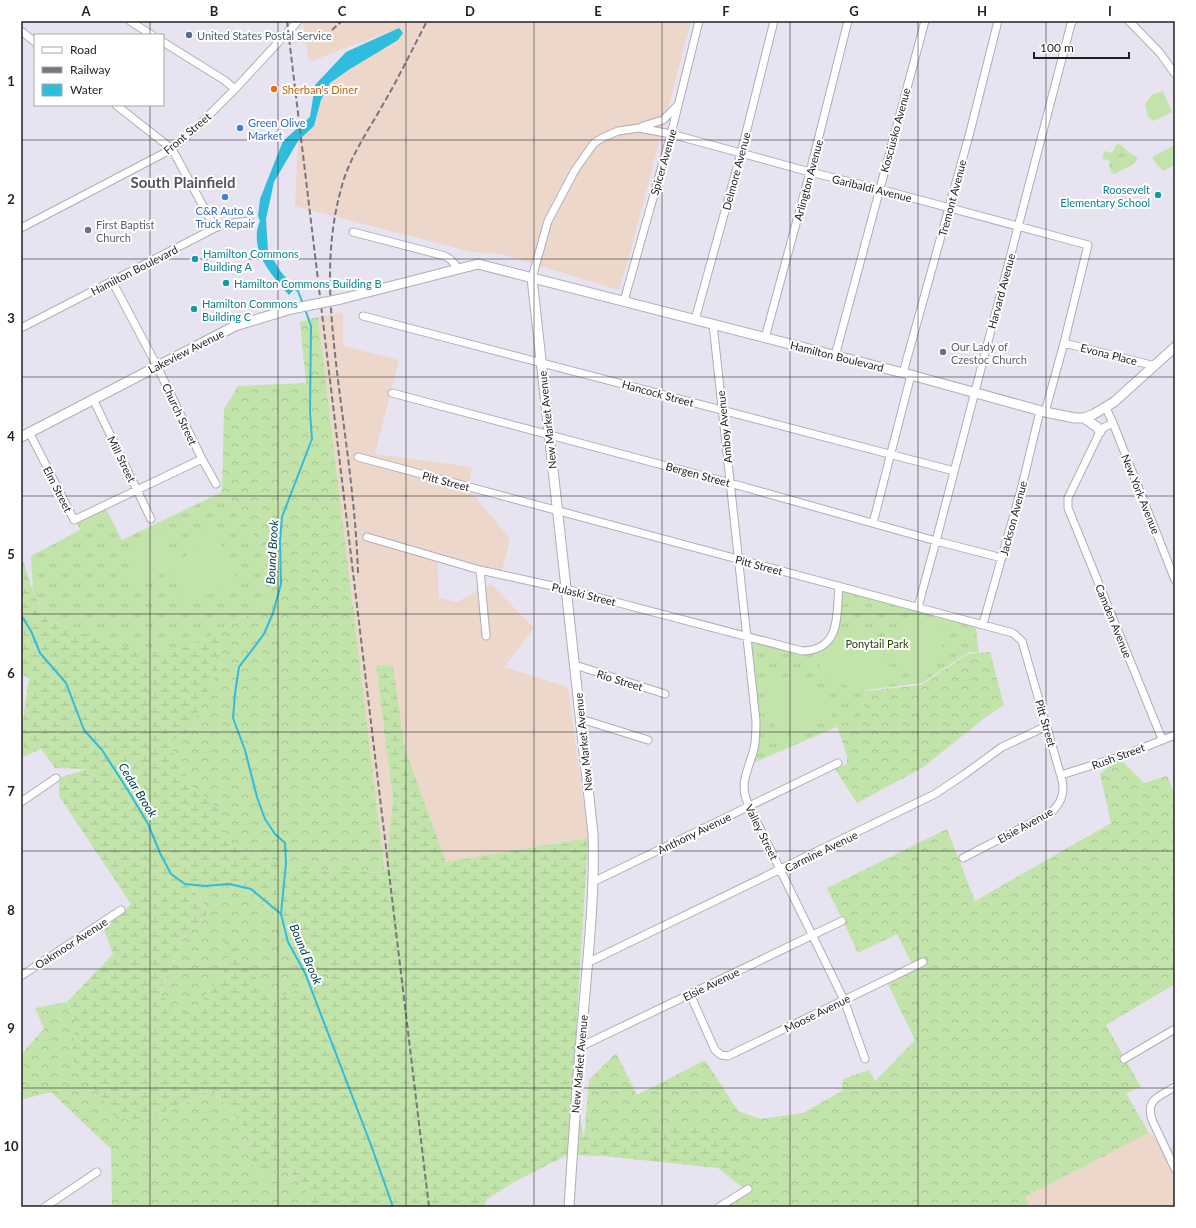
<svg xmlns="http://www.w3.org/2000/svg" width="1196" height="1228" font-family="Lato,sans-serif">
	<defs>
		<pattern id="grass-tufts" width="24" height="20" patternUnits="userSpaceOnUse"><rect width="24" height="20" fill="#c2e4aa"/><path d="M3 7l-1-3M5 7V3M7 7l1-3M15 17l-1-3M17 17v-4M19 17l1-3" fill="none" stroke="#a6c392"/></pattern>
		<pattern id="forest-crowns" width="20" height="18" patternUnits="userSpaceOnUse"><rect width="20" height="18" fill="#c2e4aa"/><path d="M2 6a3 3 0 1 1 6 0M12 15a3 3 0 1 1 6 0" fill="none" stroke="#a6c392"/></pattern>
		<pattern id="wetland-marsh" width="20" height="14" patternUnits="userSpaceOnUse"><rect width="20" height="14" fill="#c2e4aa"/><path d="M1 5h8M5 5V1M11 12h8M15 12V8" fill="none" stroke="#a6c392"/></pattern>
	</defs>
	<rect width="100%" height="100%" fill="#e8e3f1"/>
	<path fill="#edd7ca" d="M303,21H691L635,234L619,290L501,254L472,252L295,206L298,141L314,126L321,100L330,83L403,33L399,28L309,62Z
		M343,312V346L399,360L375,454L472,467L468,488L510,539L502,571L437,554L439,598L457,602L491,584L534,628L504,667L568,687L588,838L446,862L405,749L393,666H376L393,799L385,873L318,317Z
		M1149,1133L1168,1148L1175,1145V1207H1030L1025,1197Z"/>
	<path fill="url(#grass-tufts)" d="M1120,144L1127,151L1138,158L1135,163L1115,174L1112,173L1109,166L1110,161L1102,159L1104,151L1112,153L1116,145Z
		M222,492L277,567L266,604L217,633L173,652L132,649L49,621L33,592L31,556L80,530L76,521L105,507L122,540Z
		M836,587L975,622L979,653L969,652L922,683L865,690L862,716L751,764L755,706L747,637L809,652L833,635Z"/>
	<path fill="url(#forest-crowns)" d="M318,317L385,873L291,869L281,863L228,843L219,810L193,788L168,742L189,733L222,660L217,633L266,604L277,567L222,492L224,409L238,386L306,383L300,322Z
		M990,652L1004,705L986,717L922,768L857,803L835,769L847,764V756L837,726L862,716L865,691L921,685L968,654Z
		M1119,758L1144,783L1167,776L1175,795V984L1106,1025L1141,1087L1126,1093L1149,1133L1025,1197L1030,1207H727L725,1204L742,1187L739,1140L584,1138L589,1080L616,1053L637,1095L705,1060L738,1111L761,1119L803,1113L842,1091L843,1079L869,1070L875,1081L915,1040L886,980L913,966L897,934L858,953L827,888L947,829L975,901L1111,823L1100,774Z
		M198,881H238L276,915L332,979L271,999L224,935L226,967L198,1007L180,1014L160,994L183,938L209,912L192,887Z
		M67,1002L77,1024L70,1056L144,1120L214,1091L250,1134L251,1162L264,1178L284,1169L306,1189L310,1207H112L111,1149L51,1092L24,1099L21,1095V1054L44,1029L35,1008Z"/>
	<path fill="url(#wetland-marsh)" fill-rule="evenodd" d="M21,558L23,560L34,595L49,621L132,649L173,652L217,633L222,660L189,733L168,742L193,788L219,810L228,843L281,863L291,869L385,873L393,799L376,666H393L405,749L446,862L588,838L573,1082L584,1138L692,1125L740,1140L742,1187L718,1168L603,1156L567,1155L516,1181L487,1199L484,1207H310L306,1189L284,1169L264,1178L251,1162L250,1134L214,1091L144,1120L117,1119L70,1056L77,1024L67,1002L113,954L104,930L131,904L59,796V778L87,769L55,768L41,749L21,758V734L29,678L21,674ZM197,881H238L276,915L332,979L271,999L224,934L226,967L198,1007L180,1014L160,993L183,938L209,912L192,888Z"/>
	<path fill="#c2e4aa" d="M1163,91L1172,112L1153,121L1148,117L1145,104L1153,94Z
		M1175,145V165L1163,171L1160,166L1158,167L1152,157Z
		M214,529L237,582L185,605C173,571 183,547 214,529Z
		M164,532L178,567L136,584L122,549Z
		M918,620C930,620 941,622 952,628L929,668C930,674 928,676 923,679H921L882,648C882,645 883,641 884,638C889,628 907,622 918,620Z
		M861,627H866L869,630L898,678C861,698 839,689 814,659Z
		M774,678C782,679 790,679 797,680C815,684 826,703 833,718L788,734L786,738L780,742L774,738V734L777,731L762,682Z"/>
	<path fill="#30bcdd" d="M399,28L403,33L398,40L350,69L330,83L321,100L314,126L298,141L274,182L266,219L268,251L281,272L295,288L289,295C271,275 248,249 260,221L258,216L260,199L283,141L310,117L315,85L346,52Z"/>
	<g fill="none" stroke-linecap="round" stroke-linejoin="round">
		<path stroke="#30bcdd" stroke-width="2" d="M293,288L298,291L303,304
			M305,309L311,326L310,412L312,439L282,517L280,541L281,584L273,613L264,634L239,667L235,694L233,718L245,750L257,797L265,819L275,834L285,843L286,863L281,914L288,942L305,973L371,1145L393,1207
			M21,615L31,631L40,653L66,683L84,730L102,750L129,792L148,824L160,853L171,874L185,884L205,886L229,884L251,889L281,914"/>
		<g stroke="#b0acb9" stroke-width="9">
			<path id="minor" d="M130,21L152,35
				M1129,21L1160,53L1175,74
				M21,31L35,42
				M163,42L224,80L235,89
				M116,105L172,149L215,228
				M643,126L663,120L677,106
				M21,228L170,150L197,127L235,89L298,21
				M353,232L445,256L450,259L459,269
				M532,278L548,221L575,170L594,143L602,138L618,131L639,128L671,134L810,172L879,189L1088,245L1064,343L1045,412
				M112,281L157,366L202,459L216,484
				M624,301L671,134L699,21
				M363,316L954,471
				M695,320L741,153L774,21
				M713,324L756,721C756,730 756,740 754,749C748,772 738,783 749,806L844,1000L865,1059
				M21,328L215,228L225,224L249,221
				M765,338L810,172L848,21
				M1064,343L1155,366
				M835,356L925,21
				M903,373L970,132L998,21
				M392,393L730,483L936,541L1002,558
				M93,399L151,519
				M1106,408L1113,423L1175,580
				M1113,423L1103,428L1100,432L1068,498V508L1162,739
				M29,432L74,520L202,459
				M358,457L1013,633L1022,641L1024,648L1062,780C1065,794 1061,804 1050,813L963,858
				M873,523L911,375
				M367,537L480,570L566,589L802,651C842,650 836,615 839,586
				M480,570L486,636
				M918,607L936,541L1071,24L1073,21
				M983,624L1022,486L1040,411
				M575,665L665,694
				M581,719L648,740
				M1061,775L1125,755L1175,735
				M21,802L56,778
				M593,882L838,763
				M587,963L935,794L965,774L1002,747L1047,726
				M21,976L121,910
				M690,994L715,1050L721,1055L728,1056L923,962
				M580,1047L842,921
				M1124,1059L1175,1029
				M1175,1087C1158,1097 1144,1100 1153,1122L1175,1169
				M45,1207L97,1172
				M719,1207L748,1189"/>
		</g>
		<g stroke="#b0acb9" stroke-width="11">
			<path id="major" d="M532,278L593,834C595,895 588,955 583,1016C577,1080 573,1143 569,1207
				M341,299L478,264L911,375L1045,412L1075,418H1084L1094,414L1114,402L1175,347
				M1084,418L1097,427L1100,432
				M21,437L235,326L291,309"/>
		</g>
		<use href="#minor" stroke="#fff" stroke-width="7"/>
		<use href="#major" stroke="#fff" stroke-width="9"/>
		<path stroke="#78757e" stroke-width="2" stroke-dasharray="6 3" stroke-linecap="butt" d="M287,21L429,1207
			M332,30L342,21
			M358,573C356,509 346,444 338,380C330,312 323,249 343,182C352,153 370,128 385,101C400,75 413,48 427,21"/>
		<g stroke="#b0acb9" stroke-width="11" stroke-linecap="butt">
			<path id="major-bridge" d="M291,309L341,299"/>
		</g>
		<use href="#major-bridge" stroke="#fff" stroke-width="9"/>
	</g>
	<path fill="none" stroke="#201f24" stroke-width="1" stroke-opacity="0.55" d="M150,21V35M278,21V1207M406,21V1207M534,21V1207M662,21V1207M790,21V1207M918,21V1207M1046,21V1207M150,105V1207M21,140H1175M21,259H1175M21,377H1175M21,496H1175M21,614H1175M21,732H1175M21,851H1175M21,969H1175M21,1088H1175"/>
	<circle fill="#5c6f8a" stroke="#fff" stroke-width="1.5" cx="189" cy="35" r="4"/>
	<circle fill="#e8710a" stroke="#fff" stroke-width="1.5" cx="274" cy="89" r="4"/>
	<g fill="#3f7fe0" stroke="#fff" stroke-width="1.5">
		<circle cx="240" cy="128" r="4"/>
		<circle cx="225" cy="197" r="4"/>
	</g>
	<g fill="#0f9aa8" stroke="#fff" stroke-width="1.5">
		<circle cx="1158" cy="195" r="4"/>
		<circle cx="195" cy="259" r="4"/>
		<circle cx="226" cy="283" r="4"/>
		<circle cx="194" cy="309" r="4"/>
	</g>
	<g fill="#6b7280" stroke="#fff" stroke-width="1.5">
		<circle cx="88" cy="230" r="4"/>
		<circle cx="943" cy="352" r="4"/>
	</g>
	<g text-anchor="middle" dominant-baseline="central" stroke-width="4" stroke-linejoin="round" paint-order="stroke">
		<g font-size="11" fill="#4e5e75" stroke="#fff" text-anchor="start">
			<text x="197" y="35">United States Postal Service</text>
		</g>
		<g font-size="11" fill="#c56008" stroke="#fff" text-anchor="start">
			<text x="282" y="89">Sherban's Diner</text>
		</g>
		<g font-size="11" fill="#366cbe" stroke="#fff" text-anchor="start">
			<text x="248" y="122">Green Olive<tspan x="248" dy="13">Market</tspan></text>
			<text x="225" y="210" text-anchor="middle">C&amp;R Auto &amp;<tspan x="225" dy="13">Truck Repair</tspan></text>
		</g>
		<g font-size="11" fill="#201f24" stroke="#fff">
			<text transform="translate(895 130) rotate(-75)">Kosciusko Avenue</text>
			<text transform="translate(187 133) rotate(-40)">Front Street</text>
			<text transform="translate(663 162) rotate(-74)">Spicer Avenue</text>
			<text transform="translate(736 171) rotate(-75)">Delmore Avenue</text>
			<text transform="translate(808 180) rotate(-75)">Arlington Avenue</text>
			<text transform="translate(872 188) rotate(14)">Garibaldi Avenue</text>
			<text transform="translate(952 198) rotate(-75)">Tremont Avenue</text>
			<text transform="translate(134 270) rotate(-27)">Hamilton Boulevard</text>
			<text transform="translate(1001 291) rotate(-75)">Harvard Avenue</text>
			<text transform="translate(186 351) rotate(-27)">Lakeview Avenue</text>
			<text transform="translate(1109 354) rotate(14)">Evona Place</text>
			<text transform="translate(837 356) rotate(14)">Hamilton Boulevard</text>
			<text transform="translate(658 393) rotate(15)">Hancock Street</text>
			<text transform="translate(180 414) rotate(65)">Church Street</text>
			<text transform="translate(547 420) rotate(-96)">New Market Avenue</text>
			<text transform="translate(724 427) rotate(-96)">Amboy Avenue</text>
			<text transform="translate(122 459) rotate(64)">Mill Street</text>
			<text transform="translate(698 474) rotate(15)">Bergen Street</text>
			<text transform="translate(446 481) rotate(15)">Pitt Street</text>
			<text transform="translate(58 489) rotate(63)">Elm Street</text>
			<text transform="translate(1141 494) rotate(68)">New York Avenue</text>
			<text transform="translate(1013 518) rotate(-75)">Jackson Avenue</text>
			<text transform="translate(759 565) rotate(15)">Pitt Street</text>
			<text transform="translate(584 594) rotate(14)">Pulaski Street</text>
			<text transform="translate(1114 621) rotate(68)">Camden Avenue</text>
			<text transform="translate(620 680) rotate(17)">Rio Street</text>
			<text transform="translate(1046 723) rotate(74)">Pitt Street</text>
			<text transform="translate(583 742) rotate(-96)">New Market Avenue</text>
			<text transform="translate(1118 756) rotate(-20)">Rush Street</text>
			<text transform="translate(1025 825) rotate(-29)">Elsie Avenue</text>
			<text transform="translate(762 832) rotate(64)">Valley Street</text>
			<text transform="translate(694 833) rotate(-26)">Anthony Avenue</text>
			<text transform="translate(821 851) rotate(-26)">Carmine Avenue</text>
			<text transform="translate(71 943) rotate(-33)">Oakmoor Avenue</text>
			<text transform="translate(711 984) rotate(-26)">Elsie Avenue</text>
			<text transform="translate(817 1013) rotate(-26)">Moose Avenue</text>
			<text transform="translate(579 1064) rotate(-85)">New Market Avenue</text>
		</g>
		<g font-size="11" fill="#0d838f" stroke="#fff" text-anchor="start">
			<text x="1150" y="189" text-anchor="end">Roosevelt<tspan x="1150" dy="13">Elementary School</tspan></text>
			<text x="203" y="253">Hamilton Commons<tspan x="203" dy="13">Building A</tspan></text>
			<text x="234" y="283">Hamilton Commons Building B</text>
			<text x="202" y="303">Hamilton Commons<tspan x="202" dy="13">Building C</tspan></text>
		</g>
		<g font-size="11" fill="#5b616d" stroke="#fff" text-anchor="start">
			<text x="96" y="224">First Baptist<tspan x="96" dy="13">Church</tspan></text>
			<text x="951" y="346">Our Lady of<tspan x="951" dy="13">Czestoc Church</tspan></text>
		</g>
		<g font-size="11" fill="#244104" stroke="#fff">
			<text x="877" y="643">Ponytail Park</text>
		</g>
		<g font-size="12" font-style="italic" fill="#03414e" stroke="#fff">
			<text transform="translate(272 552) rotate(-87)">Bound Brook</text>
			<text transform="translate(138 790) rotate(58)">Cedar Brook</text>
			<text transform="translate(306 954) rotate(67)">Bound Brook</text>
		</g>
		<g font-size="15" font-weight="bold" fill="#56525d" stroke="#fff">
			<text x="183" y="182">South Plainfield</text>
		</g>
	</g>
	<rect width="1196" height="1228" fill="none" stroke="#ffffff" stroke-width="44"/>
	<rect x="34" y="34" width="130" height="72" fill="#ffffff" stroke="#a6a5a7"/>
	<rect x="42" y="47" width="20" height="6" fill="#ffffff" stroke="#a6a5a7"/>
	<text x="70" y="54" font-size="12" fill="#201f24">Road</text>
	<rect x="42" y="67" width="20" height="6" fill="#78757e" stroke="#a6a5a7"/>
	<text x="70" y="74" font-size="12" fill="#201f24">Railway</text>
	<rect x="42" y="84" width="20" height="12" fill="#30bcdd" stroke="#a6a5a7"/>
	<text x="70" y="94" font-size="12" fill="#201f24">Water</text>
	<path d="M1034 52v6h95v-6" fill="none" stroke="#201f24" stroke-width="2"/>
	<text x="1040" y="52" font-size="12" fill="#201f24" stroke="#ffffff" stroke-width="3" paint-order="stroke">100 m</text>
	<rect x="22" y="22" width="1152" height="1184" fill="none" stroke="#201f24" stroke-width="1.5"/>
	<g font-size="13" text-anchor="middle" font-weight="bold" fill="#201f24">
		<text x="86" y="16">A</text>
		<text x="214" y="16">B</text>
		<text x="342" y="16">C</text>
		<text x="470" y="16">D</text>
		<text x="598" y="16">E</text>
		<text x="726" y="16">F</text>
		<text x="854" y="16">G</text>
		<text x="982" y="16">H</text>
		<text x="1110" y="16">I</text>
		<text x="11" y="86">1</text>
		<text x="11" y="204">2</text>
		<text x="11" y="323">3</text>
		<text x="11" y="441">4</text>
		<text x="11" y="559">5</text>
		<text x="11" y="678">6</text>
		<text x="11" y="796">7</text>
		<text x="11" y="915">8</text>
		<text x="11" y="1033">9</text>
		<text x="11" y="1151">10</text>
	</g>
</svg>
